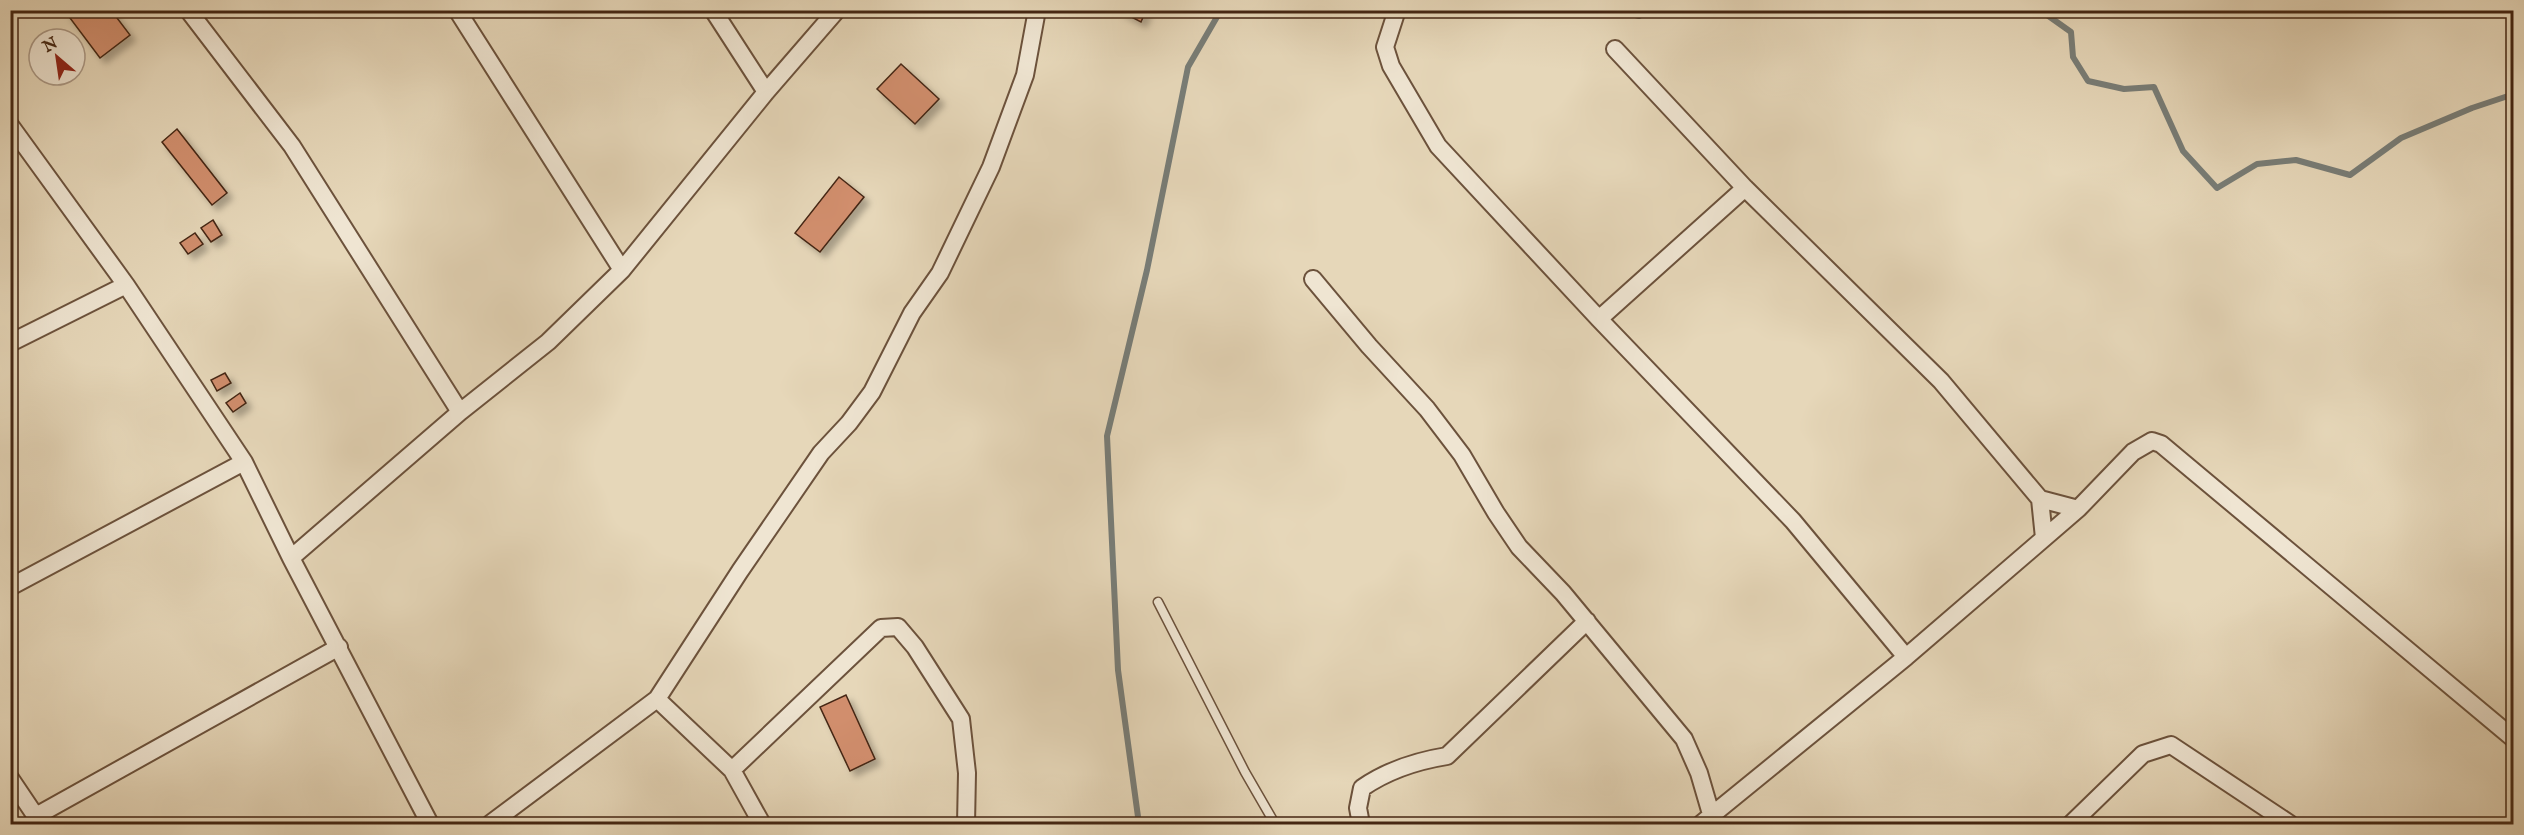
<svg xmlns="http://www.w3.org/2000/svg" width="2524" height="835" font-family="'IM FELL English',serif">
	<defs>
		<filter id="shadow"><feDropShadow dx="5.5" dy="5.5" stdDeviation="3" flood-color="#0004"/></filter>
	</defs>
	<rect width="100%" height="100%" fill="#e6d7b9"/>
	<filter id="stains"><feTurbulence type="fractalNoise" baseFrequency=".00333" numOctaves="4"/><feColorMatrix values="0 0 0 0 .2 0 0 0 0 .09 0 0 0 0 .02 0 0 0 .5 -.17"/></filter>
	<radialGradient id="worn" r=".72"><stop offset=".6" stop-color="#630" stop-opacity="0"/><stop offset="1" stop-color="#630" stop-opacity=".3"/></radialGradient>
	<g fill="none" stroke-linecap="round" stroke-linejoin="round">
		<path stroke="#787d77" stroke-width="6" d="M1617,10L1639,16L1651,10
			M2040,10L2071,32L2073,57L2088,81L2124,89L2154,87L2183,151L2217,188L2257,164L2296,160L2350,175L2401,138L2472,108L2514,94
			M1139,824L1118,670L1107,436L1147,270L1188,67L1221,10"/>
	</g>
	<path fill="#d18e6d" stroke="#442613" stroke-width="1.5" filter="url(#shadow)" d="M64,10H111L130,35L100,58Z
		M1118,10H1146L1141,22Z
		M901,64L939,99L915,124L877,89Z
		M177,129L227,193L212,205L162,142Z
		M839,177L864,197L820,252L795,233Z
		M213,220L222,235L211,242L201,228Z
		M195,233L203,244L188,254L180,243Z
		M225,373L231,383L217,391L211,380Z
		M240,393L246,403L233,412L226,403Z
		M846,695L875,759L850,771L820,707Z"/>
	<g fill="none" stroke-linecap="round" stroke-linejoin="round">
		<g stroke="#6c523c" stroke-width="11">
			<path id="lane" d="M1158,602L1245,772L1275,824"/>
		</g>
		<g stroke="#6c523c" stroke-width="20">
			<path id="street" d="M188,10L292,146L460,412
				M457,10L622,270
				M713,10L766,92
				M1397,10L1385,47L1391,66L1438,146L1599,319L1793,521L1906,657
				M1615,49L1745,188L1941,381L2040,499L2078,509
				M10,125L126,285L244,462L291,558L430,824
				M1313,279L1369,346L1427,409L1462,455L1496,513L1519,547L1563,593L1684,739L1699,773L1711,814
				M1599,319L1745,188
				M10,343L126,285
				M2040,499L2044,538
				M291,558L460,412L548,342L622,270L766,92L837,10
				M10,587L244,462
				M657,699L732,770L762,824
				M732,770L881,628L898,627L915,647L961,719L967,773L966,824
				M10,778L41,824
				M36,816L339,647
				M490,824L657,699L740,571L821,453L849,423L872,392L912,313L940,273L991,167L1025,75L1037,10
				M1361,824L1358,808L1362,788C1388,770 1416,761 1447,756L1587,621
				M1701,824L1906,657L2078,509L2133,452L2152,441L2161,444L2514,739
				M2071,824L2143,754L2171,745L2290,824"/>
		</g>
		<use href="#lane" stroke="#efe5d2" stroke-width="8"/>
		<use href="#street" stroke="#efe5d2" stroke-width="16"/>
	</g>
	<rect width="2524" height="835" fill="none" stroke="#e6d7b9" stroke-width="36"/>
	<rect x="12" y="12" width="2500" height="811" fill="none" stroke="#442613" stroke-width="3"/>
	<rect x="18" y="18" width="2488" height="799" fill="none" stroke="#442613" stroke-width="1.5"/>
	<g transform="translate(57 57) rotate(331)"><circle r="28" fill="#efe5d2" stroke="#ab9986" stroke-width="1.5"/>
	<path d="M0-4.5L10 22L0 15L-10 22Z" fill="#8f2418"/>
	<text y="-9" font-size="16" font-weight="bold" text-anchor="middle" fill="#442613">N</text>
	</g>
	<rect width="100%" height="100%" filter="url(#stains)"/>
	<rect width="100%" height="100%" fill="url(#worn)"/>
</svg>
